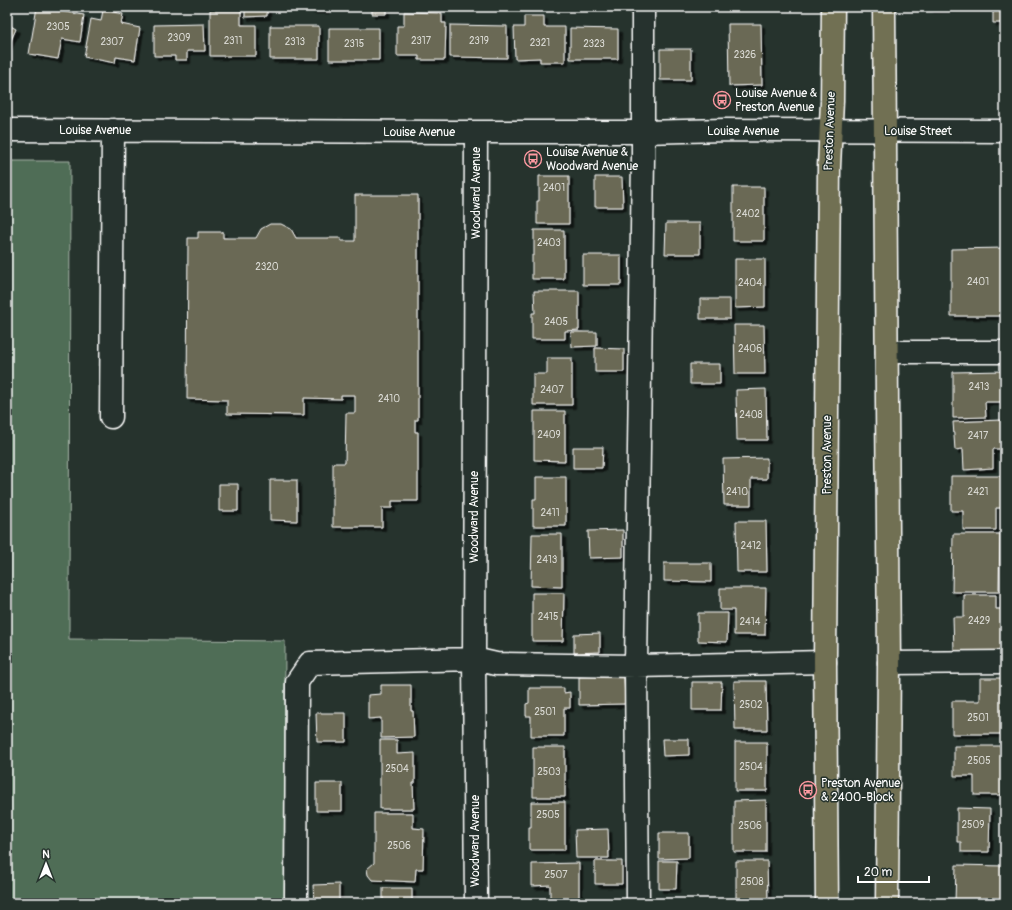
<svg xmlns="http://www.w3.org/2000/svg" width="1012" height="910" font-family="Pangolin,sans-serif">
	<defs>
		<filter id="shadow"><feDropShadow dx="3.5" dy="3.5" stdDeviation="0" flood-color="#0009"/></filter>
	</defs>
	<rect width="100%" height="100%" fill="#26332d"/>
	<filter id="ink" filterUnits="userSpaceOnUse"><feTurbulence type="fractalNoise" baseFrequency=".025" numOctaves="2"/><feDisplacementMap in="SourceGraphic" scale="8" xChannelSelector="R" yChannelSelector="G"/><feConvolveMatrix kernelMatrix="1 2 1 2 8 2 1 2 1" color-interpolation-filters="sRGB"/></filter>
	<g filter="url(#ink)">
		<path fill="#506d56" stroke="#a8b6aa" d="M7,161H70L69,639L285,641L284,903H7Z"/>
		<path fill="#6b6955" stroke="#fff" filter="url(#shadow)" d="M37,7L84,15L80,42L62,39L58,59L29,54Z
			M245,7H267V16L245,17Z
			M310,7H326V10H310Z
			M372,7H386V14H372Z
			M930,7H989V8L930,9Z
			M993,7H1005V23H993Z
			M103,10L123,14L121,24L140,28L135,60L116,57L115,63L84,57L91,19L101,21Z
			M210,10H241V25H256V56H210Z
			M404,12L442,13V23H446L445,60H419V56H397V26H404Z
			M524,16H544V27H565V62H540V58L515,59L514,27H524Z
			M7,24L16,29L7,49Z
			M204,24L205,51H187V60H175V56H154V25Z
			M728,24H761L762,85L729,86Z
			M450,25L507,26V58L450,57Z
			M270,26H319V59H270Z
			M329,28H379V60H329Z
			M570,28L618,29V59H570Z
			M660,49H691V80H660Z
			M539,176H569V224H537V201H539Z
			M595,177H622L623,207H595Z
			M733,187H764V241H733Z
			M355,195H418V420H415V432H418V501H392V508H382V527H333V463H345L346,413H355V395H341V399L304,398V415L227,414V400L187,399L188,238H198V232H223V238H256L261,229L270,224H281L291,229L296,238H341V241H355Z
			M666,223H700V254H665Z
			M534,230H564V279H532V255H534Z
			M1005,248V316H951V249Z
			M583,255H621V285H583Z
			M735,259H765V307L735,308Z
			M534,291H579V330L565,331V339H532V313H535Z
			M700,299H730V319H700Z
			M734,325H764L765,374H735Z
			M571,332H597V346L572,347Z
			M595,348L624,349V372H595Z
			M547,358H572V405H533V374H547Z
			M690,364H720V384H690Z
			M1005,371V402H985L986,417L953,418V372Z
			M766,389L767,440H737L736,390Z
			M534,411H565V461L534,460Z
			M1001,420L1003,449H993V468L964,470L963,449L955,450L953,422Z
			M573,447H603L602,468H573Z
			M767,458V479H751V505H724L723,459Z
			M951,476H1005V508H996V530H963V511H951Z
			M536,477H566V526H533V499H536Z
			M270,480H297V521L270,520Z
			M219,484H238V511H219Z
			M736,521H766L767,572H737Z
			M623,530V557L589,558L588,531Z
			M532,534H562V587L531,586Z
			M953,534H1000L999,592H952Z
			M664,563H711V582L664,581Z
			M720,588H766L765,635H734V610H720Z
			M532,593H564L563,641H532Z
			M964,595H996V609H1005V624H1004L1005,651H954L953,617H964Z
			M698,613H728L727,642L698,641Z
			M600,633V652L574,653V634Z
			M624,676L625,704L579,705V677Z
			M980,678H1005V734H952V701H980Z
			M734,681H766L767,730H735Z
			M692,682H722L721,710H692Z
			M381,685H411V711H413L414,737L381,738V718L368,719V695L381,694Z
			M529,688H564V693L570,692V708H564V736H531V716H526V704L529,703Z
			M316,713H346V742H317Z
			M662,739H689V755L663,756Z
			M380,740H397V754L415,753V783H413L414,809H380Z
			M735,742H767V791H735Z
			M954,746H1005V795H974V776H954Z
			M533,747H565V797H533Z
			M316,783H342V811H316Z
			M766,800V852H734V801Z
			M531,802H565V850H529V827H531Z
			M957,808L990,809L989,852H961V842H957Z
			M374,813H413V828L424,829L423,869H416L415,882L372,880L368,875L367,869L374,863Z
			M608,829L609,858H576L575,830Z
			M659,833H689V858L659,859Z
			M595,861H622V884H595Z
			M659,861H677L676,889H659Z
			M736,861H767L768,903H736Z
			M579,863V903H550V885L532,886V864Z
			M956,865L1005,866V903H955Z
			M339,884V903H314L313,885Z
			M383,888H412V903H383Z"/>
		<g fill="none" stroke-linecap="round" stroke-linejoin="round">
			<g stroke="#fff" stroke-width="25">
				<path id="minor" d="M7,130L447,132H643L724,130L1005,131
					M887,352H1005
					M111,417L113,130
					M889,663L1005,662
					M296,903L297,682L310,663L474,659L496,664L636,666L825,662
					M476,903L474,659L476,132
					M638,903L636,666L643,157V7"/>
			</g>
			<g stroke="#fff" stroke-width="25">
				<path id="major" d="M884,7L889,663L887,903
					M827,903L825,662L829,167L832,101L833,7"/>
			</g>
			<use href="#minor" stroke="#26332d" stroke-width="22"/>
			<use href="#major" stroke="#716f52" stroke-width="22"/>
		</g>
	</g>
	<defs>
		<g id="bus-ring" transform="scale(0.9)"><circle r="9.5" fill="#26332d" stroke="#ff9aa2" stroke-width="1.5"/><path d="M-5-6H5V4H4V6H2V4H-2V6H-4V4H-5ZM-3.5-4V0h7V-4ZM-3.5 1.2v1.5H-2V1.2ZM2 1.2v1.5H3.5V1.2Z" fill="#ff9aa2"/></g>
	</defs>
	<g fill-rule="evenodd">
		<use href="#bus-ring" x="722" y="100"/>
		<use href="#bus-ring" x="533" y="159"/>
		<use href="#bus-ring" x="808" y="790"/>
	</g>
	<g text-anchor="middle" dominant-baseline="central" stroke-width="3" stroke-linejoin="round" paint-order="stroke">
		<g font-size="10" fill="#dadad4">
			<text x="58" y="27">2305</text>
			<text x="179" y="38">2309</text>
			<text x="233" y="41">2311</text>
			<text x="421" y="41">2317</text>
			<text x="479" y="41">2319</text>
			<text x="112" y="42">2307</text>
			<text x="295" y="42">2313</text>
			<text x="540" y="43">2321</text>
			<text x="354" y="44">2315</text>
			<text x="594" y="44">2323</text>
			<text x="745" y="55">2326</text>
			<text x="554" y="188">2401</text>
			<text x="748" y="214">2402</text>
			<text x="549" y="243">2403</text>
			<text x="267" y="267">2320</text>
			<text x="978" y="282">2401</text>
			<text x="750" y="283">2404</text>
			<text x="556" y="322">2405</text>
			<text x="750" y="349">2406</text>
			<text x="979" y="387">2413</text>
			<text x="552" y="390">2407</text>
			<text x="389" y="399">2410</text>
			<text x="751" y="415">2408</text>
			<text x="549" y="435">2409</text>
			<text x="978" y="436">2417</text>
			<text x="737" y="492">2410</text>
			<text x="978" y="492">2421</text>
			<text x="550" y="513">2411</text>
			<text x="751" y="546">2412</text>
			<text x="547" y="560">2413</text>
			<text x="548" y="617">2415</text>
			<text x="979" y="621">2429</text>
			<text x="750" y="622">2414</text>
			<text x="751" y="705">2502</text>
			<text x="545" y="712">2501</text>
			<text x="978" y="718">2501</text>
			<text x="979" y="761">2505</text>
			<text x="751" y="767">2504</text>
			<text x="397" y="769">2504</text>
			<text x="549" y="772">2503</text>
			<text x="548" y="815">2505</text>
			<text x="973" y="825">2509</text>
			<text x="750" y="826">2506</text>
			<text x="399" y="846">2506</text>
			<text x="556" y="875">2507</text>
			<text x="752" y="882">2508</text>
		</g>
		<g font-size="12" fill="#fff" stroke="#26332d" text-anchor="start">
			<text x="735" y="93">Louise Avenue &amp;<tspan x="735" dy="14">Preston Avenue</tspan></text>
			<text x="546" y="152">Louise Avenue &amp;<tspan x="546" dy="14">Woodward Avenue</tspan></text>
			<text x="821" y="783">Preston Avenue<tspan x="821" dy="14">&amp; 2400-Block</tspan></text>
		</g>
		<g font-size="12" fill="#fff" stroke="#26332d">
			<text x="95" y="130">Louise Avenue</text>
			<text x="743" y="131">Louise Avenue</text>
			<text transform="translate(830 131) rotate(-88)">Preston Avenue</text>
			<text x="918" y="131">Louise Street</text>
			<text x="419" y="132">Louise Avenue</text>
			<text transform="translate(476 193) rotate(-90)">Woodward Avenue</text>
			<text transform="translate(827 455) rotate(-90)">Preston Avenue</text>
			<text transform="translate(474 517) rotate(-90)">Woodward Avenue</text>
			<text transform="translate(475 841) rotate(-90)">Woodward Avenue</text>
		</g>
	</g>
	<rect width="1012" height="910" fill="none" stroke="#26332d" stroke-width="24"/>
	<rect x="12" y="12" width="988" height="886" fill="none" stroke="#fff" stroke-width="1.5" filter="url(#ink)"/>
	<g transform="translate(46 864)" stroke="#26332d" stroke-width="3" paint-order="stroke">
	<path d="M0-3L7 15L0 10L-7 15Z" fill="#ffffff"/>
	<text y="-6" font-size="11" font-weight="bold" text-anchor="middle" fill="#ffffff">N</text>
	</g>
	<path d="M858 876v6h71v-6" fill="none" stroke="#ffffff" stroke-width="2"/>
	<text x="864" y="876" font-size="12" fill="#ffffff" stroke="#26332d" stroke-width="3" paint-order="stroke">20 m</text>
</svg>
